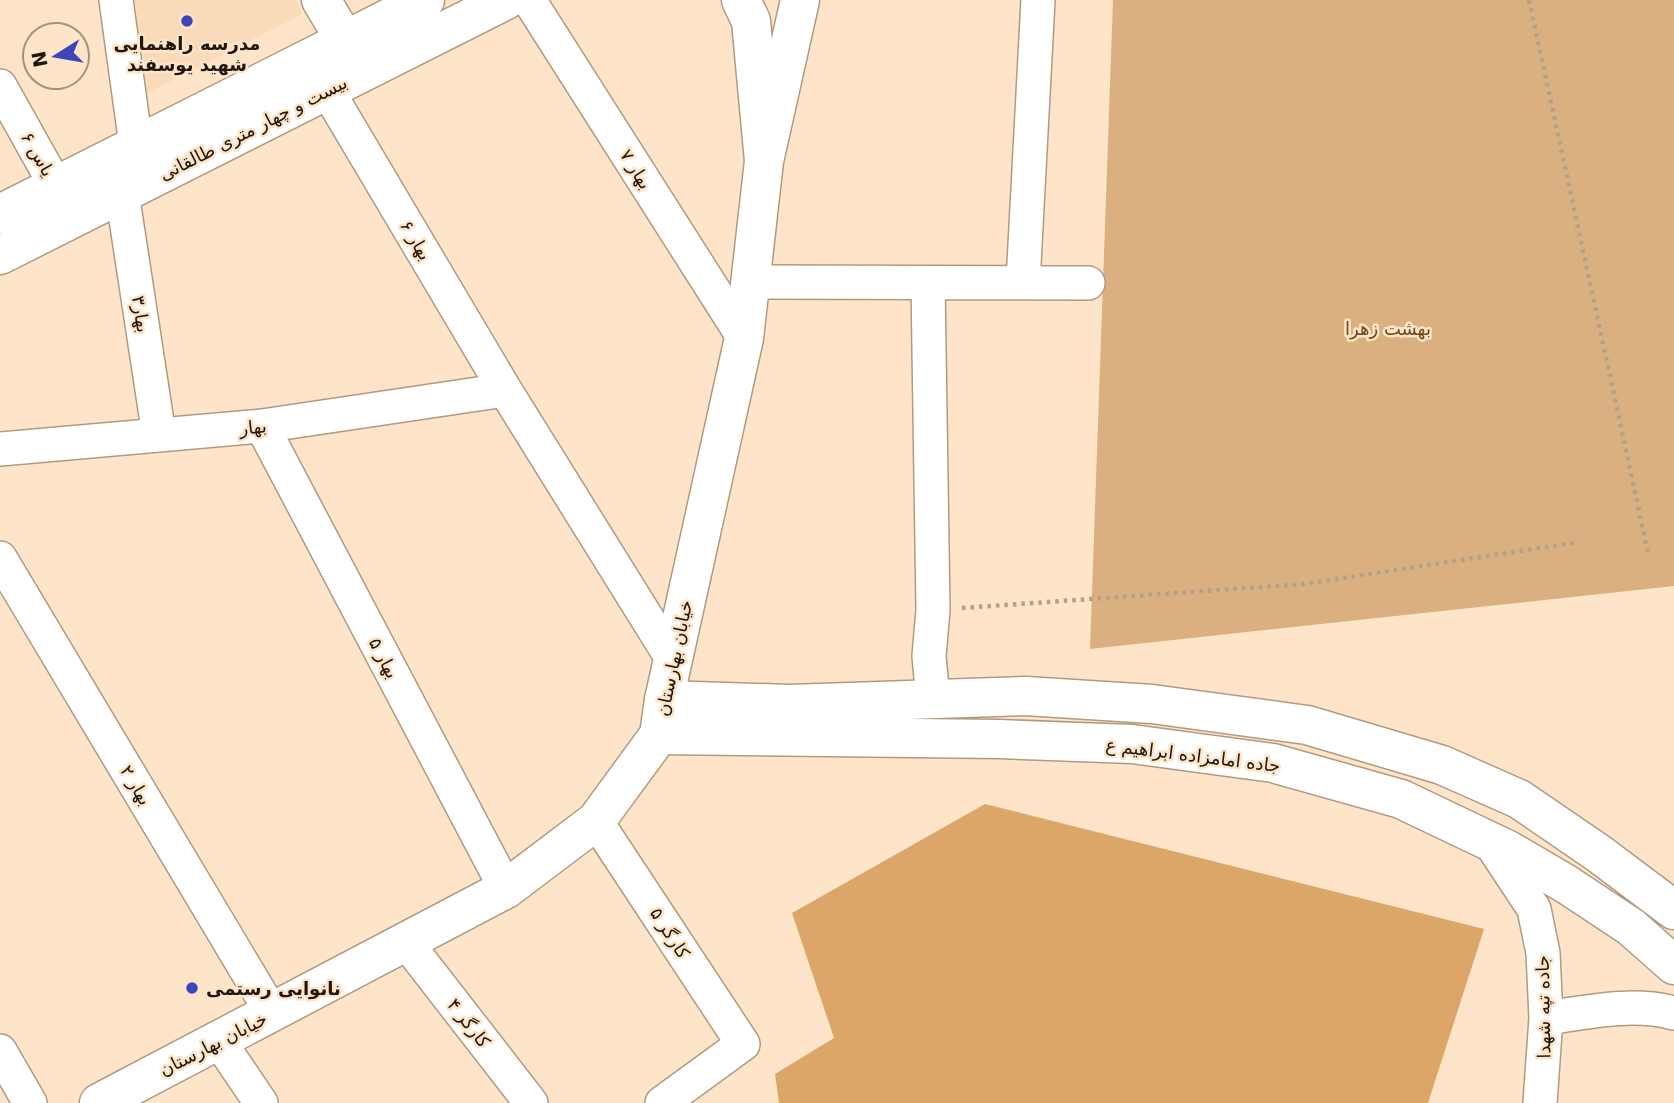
<svg xmlns="http://www.w3.org/2000/svg" width="1674" height="1103" font-family="'DejaVu Sans',Vazirmatn,sans-serif">
	<rect width="100%" height="100%" fill="#fee5c9"/>
	<path fill="#fadbb9" d="M127,0H296L303,14L137,98Z"/>
	<path fill="#dab080" d="M1113,0H1674V586L1090,649Z"/>
	<path fill="#dba667" d="M985,804L1484,929L1428,1103H779L775,1074L834,1038L792,913Z"/>
	<g fill="none" stroke-linecap="round" stroke-linejoin="round">
		<g stroke="#b29a80" stroke-width="36">
			<path id="minor" d="M116,0L136,145
				M529,0L744,338
				M0,86L56,186
				M327,90L505,390L673,660
				M122,193L159,435
				M750,282L1088,283
				M928,283L933,610L929,656L933,699
				M1023,283L1038,0
				M262,426L506,889
				M0,449L262,426L505,390
				M0,558L272,1013
				M596,821L743,1044L662,1103
				M1489,841L1534,909L1543,953L1546,1018L1540,1103
				M406,942L531,1103
				M1546,1018C1588,1012 1633,1002 1674,1013
				M219,1041L261,1103
				M0,1051L30,1103"/>
		</g>
		<g stroke="#b29a80" stroke-width="41">
			<path id="tertiary" d="M321,0L345,40
				M664,700L790,704L1026,696L1152,704L1307,725L1442,765L1519,799L1598,853L1674,910
				M659,735L999,739L1132,744L1273,763L1401,799L1508,850L1566,884L1631,927L1674,965"/>
		</g>
		<g stroke="#b29a80" stroke-width="41">
			<path id="secondary" d="M741,0L751,21L764,161L800,0
				M0,214L425,0
				M0,255L506,0
				M99,1103L506,889L596,821L659,735L664,700L744,338L764,161"/>
		</g>
		<path stroke="#b3a08a" stroke-width="4.5" stroke-dasharray="3.5 5" stroke-linecap="butt" d="M1529,0L1649,557
			M962,608L1304,584L1579,542"/>
		<use href="#minor" stroke="#fff" stroke-width="33"/>
		<use href="#tertiary" stroke="#fff" stroke-width="38"/>
		<use href="#secondary" stroke="#fff" stroke-width="38"/>
	</g>
	<g fill="#3e45b9" stroke="#fee5c9" stroke-width="2.5">
		<circle cx="187" cy="21" r="7"/>
		<circle cx="192" cy="988" r="7"/>
	</g>
	<g text-anchor="middle" dominant-baseline="central" stroke-width="5" stroke-linejoin="round" paint-order="stroke">
		<g font-size="18" font-weight="bold" fill="#1f160c" stroke="#fee5c9">
			<text x="187" y="43">مدرسه راهنمایی<tspan x="187" dy="21">شهید یوسفند</tspan></text>
			<text x="206" y="988" text-anchor="start">نانوایی رستمی</text>
		</g>
		<g font-size="18" fill="#1f160c" stroke="#fee5c9">
			<text transform="translate(253 128) rotate(-27)">بیست و چهار متری طالقانی</text>
			<text transform="translate(38 154) rotate(60)">یاس ۶</text>
			<text transform="translate(636 169) rotate(58)">بهار ۷</text>
			<text transform="translate(416 240) rotate(59)">بهار ۶</text>
			<text transform="translate(141 314) rotate(81)">بهار۳</text>
			<text transform="translate(253 427) rotate(-6)">بهار</text>
			<text transform="translate(384 658) rotate(62)">بهار ۵</text>
			<text transform="translate(674 658) rotate(-78)">خیابان بهارستان</text>
			<text transform="translate(1193 755) rotate(7)">جاده امامزاده ابراهیم ع</text>
			<text transform="translate(136 785) rotate(59)">بهار ۲</text>
			<text transform="translate(670 933) rotate(57)">کارگر ۵</text>
			<text transform="translate(1543 1007) rotate(-91)">جاده تپه شهدا</text>
			<text transform="translate(469 1023) rotate(52)">کارگر ۴</text>
			<text transform="translate(213 1044) rotate(-27)">خیابان بهارستان</text>
		</g>
		<g font-size="18" fill="#6c4819" stroke="#fee5c9">
			<text x="1388" y="328">بهشت زهرا</text>
		</g>
	</g>
	<g transform="translate(56 56) rotate(259)"><circle r="33" fill="#fee5c9" stroke="#a5927d" stroke-width="2"/>
	<path d="M0-5L12 26L0 18L-12 26Z" fill="#3e45b9"/>
	<text y="-10" font-size="19" font-weight="bold" text-anchor="middle" fill="#1f160c">N</text>
	</g>
</svg>
